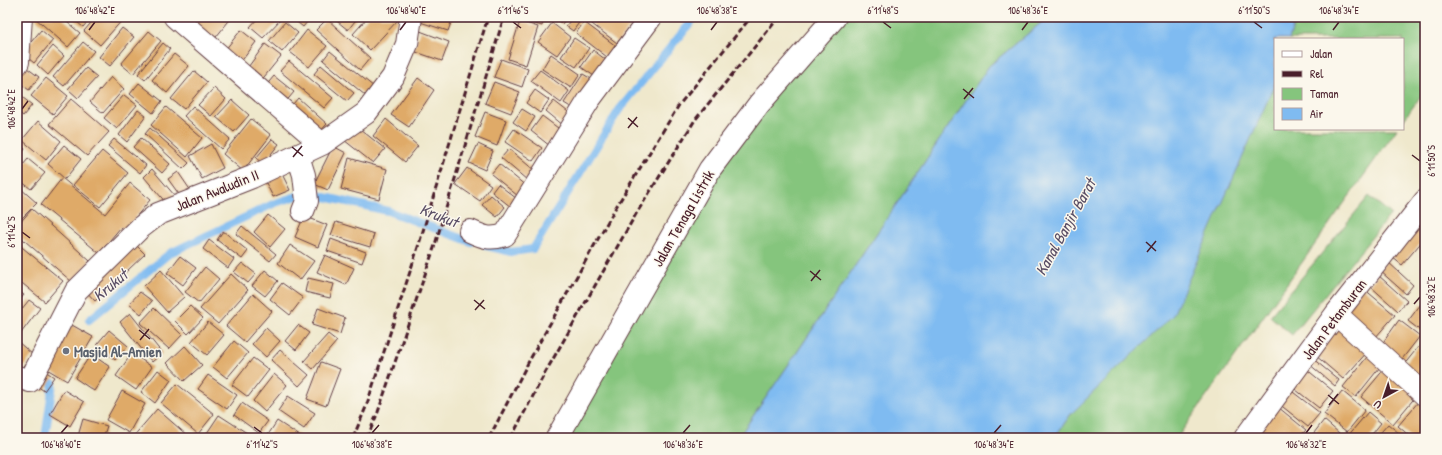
<svg xmlns="http://www.w3.org/2000/svg" width="1442" height="455" font-family="'Patrick Hand',sans-serif">
	<rect width="100%" height="100%" fill="#fbf7ec"/>
	<filter id="ink" filterUnits="userSpaceOnUse"><feTurbulence type="fractalNoise" baseFrequency=".025" numOctaves="2"/><feDisplacementMap in="SourceGraphic" scale="8" xChannelSelector="R" yChannelSelector="G"/><feConvolveMatrix kernelMatrix="1 2 1 2 8 2 1 2 1" color-interpolation-filters="sRGB"/></filter>
	<filter id="wash" filterUnits="userSpaceOnUse"><feTurbulence type="fractalNoise" baseFrequency=".012" numOctaves="4" result="noise"/><feDisplacementMap in="SourceGraphic" scale="16" xChannelSelector="R" yChannelSelector="G"/><feGaussianBlur stdDeviation="0.9" result="paint"/><feColorMatrix in="noise" values="0 0 0 0 0 0 0 0 0 0 0 0 0 0 0 0 0 1.4 0 .05"/><feComposite in="paint" operator="in"/></filter>
	<g filter="url(#wash)">
		<rect width="100%" height="100%" fill="#efe8cc"/>
		<path fill="#85c57d" stroke="#687254" d="M831,17H1048L989,66L798,351L738,438H559L678,211Z
			M1296,17H1425V90L1403,121V39H1289Z
			M1275,82V129H1397L1177,438H1054L1071,414L1273,88Z
			M1369,196L1391,214L1292,335L1270,316Z"/>
		<path fill="#7fbbf1" stroke="#646d8e" d="M1048,17H1296L1289,39H1275V82L1273,88L1173,315L1071,414L1054,438H738L798,351L989,66Z"/>
		<g fill="none" stroke-linecap="round" stroke-linejoin="round">
			<path stroke="#7fbbf1" stroke-width="8" d="M487,246L511,252L533,249L619,110L695,17
				M89,320L170,253L275,203L307,193L388,211L471,242
				M45,438L53,383"/>
		</g>
		<g id="blocks">
			<path fill="#dfaa67" d="M34,17H61L80,33L68,47Z
				M71,17H92L83,27Z
				M96,17H125L100,45L84,31Z
				M186,17H232L212,42Z
				M259,17H278L281,19L263,38L250,27Z
				M291,17H311L303,27Z
				M332,17H358L348,30Z
				M368,17H395L398,20L370,50L353,34Z
				M419,17H453L448,31L417,21Z
				M512,17H544L542,26Z
				M554,17H567L562,24Z
				M573,17H583L573,31L566,26Z
				M597,17H637L617,43L592,24Z
				M327,19L370,58L360,70L316,30Z
				M520,21L538,27L526,65L508,59Z
				M285,22L298,33L282,52L269,41Z
				M584,22L616,46L607,57L576,33Z
				M552,23L570,37L557,55L538,42Z
				M122,28L134,37L110,66L99,57Z
				M41,30L53,40L34,63L22,53Z
				M241,30L256,42L240,63L225,50Z
				M307,30L327,46L309,67L290,52Z
				M149,31L161,41L133,74L121,64Z
				M420,31L449,42L442,61L413,51Z
				M574,38L589,48L576,67L561,57Z
				M83,42L94,51L64,86L53,77Z
				M163,43L170,49L145,80L138,74Z
				M265,44L281,56L260,82L246,70Z
				M53,46L64,56L48,75L37,65Z
				M593,50L606,60L594,76L581,67Z
				M330,51L374,87L366,96L323,60Z
				M174,54L189,66L167,93L152,80Z
				M551,54L580,74L571,88L542,69Z
				M501,59L528,69L522,87L494,77Z
				M289,61L333,98L324,108L280,71Z
				M23,65L39,77L29,90L17,81V73Z
				M321,65L354,93L347,101L314,74Z
				M86,68L97,77L78,98L68,89Z
				M540,70L569,91L561,103L531,81Z
				M194,71L207,82L184,109L171,99Z
				M583,74L593,80L574,109L564,103Z
				M274,76L294,92L284,104L264,88Z
				M111,77L124,89L103,113L90,102Z
				M46,78L68,96L53,114L31,96Z
				M418,78L434,90L409,127L391,115Z
				M494,82L520,92L511,113L485,103Z
				M139,83L162,101L153,113L130,94Z
				M214,88L226,99L211,116L198,105Z
				M535,90L549,100L540,113L526,103Z
				M17,93L32,105L23,116L17,111Z
				M124,95L137,105L117,129L104,118Z
				M298,98L327,124L317,135L288,110Z
				M71,99L109,132L87,156L49,124Z
				M232,100L249,115L234,132L216,117Z
				M554,101L572,115L564,126L546,111Z
				M193,106L230,139L221,149L184,116Z
				M166,107L202,138L187,157L151,125Z
				M522,109L535,117L526,131L513,122Z
				M138,110L146,116L127,142L119,135Z
				M485,112L506,120L497,146L475,137Z
				M542,116L562,131L550,146L531,131Z
				M251,119L271,135L243,171L223,154Z
				M386,119L418,146L405,162L373,136Z
				M38,121L61,141L46,160L22,140Z
				M355,125L385,149L373,163L344,140Z
				M150,128L189,163L183,169L145,134Z
				M514,129L542,148L533,161L505,142Z
				M141,138L170,164L162,173L133,147Z
				M114,139L146,165L140,173L108,146Z
				M272,139L279,144L263,164L256,158Z
				M17,142L25,149L17,159Z
				M211,144L223,168L202,179L190,156Z
				M478,144L493,151L485,170L469,163Z
				M64,145L81,159L65,179L48,164Z
				M333,146L346,153L328,190L314,184Z
				M509,149L535,171L527,180L501,158Z
				M102,151L128,173L100,207L73,185Z
				M349,158L387,169L379,199L341,189Z
				M28,159L45,173L31,189L17,178V172Z
				M499,164L526,186L518,196L491,174Z
				M467,168L491,185L480,201L455,184Z
				M152,169L175,196L167,204L144,177Z
				M178,172L191,191L181,197L168,179Z
				M281,172L290,190L273,197L264,179Z
				M62,178L105,214L130,183L150,200L125,230L121,227L99,253L41,205Z
				M498,184L517,199L511,207L492,192Z
				M20,188L37,203L17,223V191Z
				M491,195L505,207L497,217L482,205Z
				M32,209L90,261L72,282L17,234V226Z
				M268,215L285,229L270,247L254,232Z
				M1419,215L1425,219V238L1402,265L1388,254Z
				M304,216L327,225L318,247L295,237Z
				M336,222L374,234L370,247L331,235Z
				M242,226L276,254L270,261L236,234Z
				M223,231L248,251L242,259L217,240Z
				M331,239L366,252L362,263L327,251Z
				M209,240L234,259L228,268L203,249Z
				M133,242L145,254L95,301L84,289Z
				M17,243L63,281L45,302L17,279Z
				M290,245L314,261L300,280L278,263Z
				M325,255L354,268L346,285L317,272Z
				M180,256L196,268L183,285L167,273Z
				M1387,261L1413,285L1406,294L1379,270Z
				M242,263L256,274L248,283L234,272Z
				M205,267L219,279L199,303L185,292Z
				M161,270L184,297L167,312L144,286Z
				M265,270L278,281L265,296L252,286Z
				M231,274L248,290L218,324L200,309Z
				M1378,275L1407,301L1398,311L1369,285Z
				M308,278L334,284L330,298L305,292Z
				M282,283L303,298L290,315L270,299Z
				M1363,288L1395,315L1375,338L1343,311Z
				M17,290L24,295L17,303Z
				M140,292L152,301L141,314L129,304Z
				M253,294L272,311L245,342L226,326Z
				M29,300L40,308L18,337L17,335V315Z
				M1421,304L1425,307V327L1422,332L1408,321Z
				M190,306L203,318L188,334L175,321Z
				M154,308L182,335L169,349L140,323Z
				M318,308L345,318L340,334L312,325Z
				M130,313L162,353L152,362L120,322Z
				M1399,320L1420,336L1399,363L1379,348Z
				M65,321L93,337L67,381L40,365Z
				M208,322L224,335L207,355L191,342Z
				M298,325L309,333L296,350L285,341Z
				M1340,325L1369,350L1343,379L1315,355Z
				M266,328L280,341L266,357L252,344Z
				M109,330L128,346L115,360L97,344Z
				M328,334L337,341L313,369L304,361Z
				M17,341L33,355L20,371L17,368Z
				M234,341L248,353L227,378L213,367Z
				M1423,341L1425,342V376L1421,380L1403,366Z
				M185,346L202,365L184,381L167,363Z
				M280,350L309,375L299,386L271,360Z
				M1371,352L1384,362L1356,397L1343,387Z
				M132,353L152,367L136,390L116,376Z
				M91,354L110,367L94,391L75,378Z
				M253,358L269,370L248,397L232,385Z
				M1312,358L1339,380L1335,386L1308,363Z
				M321,362L340,369L326,406L307,399Z
				M1305,368L1333,391L1319,408L1291,386Z
				M1385,368L1417,395L1393,424L1361,397Z
				M42,369L54,377L44,391L32,382Z
				M158,370L171,380L155,403L141,392Z
				M274,374L287,385L265,412L253,401Z
				M208,375L237,395L227,409L198,389Z
				M177,384L214,414L198,434L161,403Z
				M1289,389L1320,413L1308,427L1278,403Z
				M64,390L84,402L70,426L50,414Z
				M122,391L145,404L129,433L106,420Z
				M1342,391L1365,410L1347,432L1324,414Z
				M288,396L315,413L304,429L278,411Z
				M1419,401L1425,406V438H1412L1398,426Z
				M242,403L268,421L259,433L234,415Z
				M1278,407L1306,430L1299,438H1252Z
				M157,409L188,436L186,438H132Z
				M1368,412L1381,423L1369,438H1348L1347,437Z
				M219,415L250,435L248,438H209L205,436Z
				M83,419L107,426L103,438H86L78,436Z
				M1324,420L1339,433L1335,438H1310Z
				M277,421L303,438H266Z
				M1388,424L1405,438H1376Z"/>
		</g>
	</g>
	<g filter="url(#ink)">
		<use href="#blocks" fill-opacity="0" stroke="#633d43" stroke-width="1"/>
		<g fill="none" stroke-linecap="round" stroke-linejoin="round">
			<g stroke="#633d43" stroke-width="24">
				<path id="minor" d="M175,17L322,144
					M17,64L18,62L21,17
					M298,156L304,175L307,201L303,211
					M470,231C483,237 490,240 505,235L589,100L651,17
					M1336,314L1425,395
					M17,377L30,381L76,291L140,228L158,214L252,177L322,144L366,113L393,77L407,44L411,17
					M557,438L710,169L759,104L835,17
					M1245,438L1336,314L1425,201"/>
			</g>
			<use href="#minor" stroke="#fff" stroke-width="22"/>
			<path stroke="#4a1f2b" stroke-width="3" stroke-dasharray="6 3" stroke-linecap="butt" d="M353,438L366,407L419,244L488,17
				M367,438L378,412L434,248L504,17
				M489,438L529,361L616,207L679,105L751,17
				M511,438L545,373L636,214L695,120L779,17"/>
		</g>
	</g>
	<path fill="none" stroke="#4a1f2b" stroke-width="1.5" d="M513,22L521,28M883,22L891,28M1254,22L1262,28M89,30L95,22M400,30L406,22M711,30L717,22M1022,30L1028,22M1333,30L1339,22M963,89L974,98M964,99L973,88M22,109L28,101M628,118L638,127M628,128L637,117M292,147L303,156M1412,155L1420,161M293,157L302,146M22,232L30,238M1146,242L1156,251M1147,252L1156,241M810,271L821,280M811,281L820,270M474,300L485,309M1414,304L1420,297M475,310L484,300M139,330L150,339M140,340L149,329M1328,395L1339,404M1329,405L1338,394M254,427L262,433M61,433L68,425M372,433L379,425M683,433L690,425M994,433L1001,425M1306,433L1312,425"/>
	<circle fill="#6b7280" stroke="#fbf7ec" stroke-width="1.5" cx="66" cy="351" r="4"/>
	<g text-anchor="middle" dominant-baseline="central" stroke-width="3" stroke-linejoin="round" paint-order="stroke">
		<g font-size="15" fill="#4a1f2b" stroke="#fbf7ec">
			<text transform="translate(217 190) rotate(-22)">Jalan Awaludin II</text>
			<text transform="translate(683 218) rotate(-60)">Jalan Tenaga Listrik</text>
			<text transform="translate(1334 319) rotate(-53)">Jalan Petamburan</text>
		</g>
		<g font-size="15" font-weight="bold" fill="#5b616d" stroke="#fbf7ec" text-anchor="start">
			<text x="74" y="351">Masjid Al-Amien</text>
		</g>
		<g font-size="16" font-style="italic" fill="#5a4e66" stroke="#fbf7ec">
			<text transform="translate(439 215) rotate(21)">Krukut</text>
			<text transform="translate(1065 227) rotate(-61)">Kanal Banjir Barat</text>
			<text transform="translate(110 285) rotate(-40)">Krukut</text>
		</g>
	</g>
	<rect width="1442" height="455" fill="none" stroke="#fbf7ec" stroke-width="44"/>
	<rect x="1274" y="38" width="130" height="92" fill="#fbf7ec" stroke="#b4a19f"/>
	<rect x="1282" y="51" width="20" height="6" fill="#ffffff" stroke="#b4a19f"/>
	<text x="1310" y="58" font-size="12" fill="#4a1f2b">Jalan</text>
	<rect x="1282" y="71" width="20" height="6" fill="#4a1f2b" stroke="#b4a19f"/>
	<text x="1310" y="78" font-size="12" fill="#4a1f2b">Rel</text>
	<rect x="1282" y="88" width="20" height="12" fill="#85c57d" stroke="#b4a19f"/>
	<text x="1310" y="98" font-size="12" fill="#4a1f2b">Taman</text>
	<rect x="1282" y="108" width="20" height="12" fill="#7fbbf1" stroke="#b4a19f"/>
	<text x="1310" y="118" font-size="12" fill="#4a1f2b">Air</text>
	<g transform="translate(1384 397) rotate(220)" stroke="#fbf7ec" stroke-width="3" paint-order="stroke">
	<path d="M0-3L7 15L0 10L-7 15Z" fill="#4a1f2b"/>
	<text y="-6" font-size="11" font-weight="bold" text-anchor="middle" fill="#4a1f2b">U</text>
	</g>
	<rect x="22" y="22" width="1398" height="411" fill="none" stroke="#4a1f2b" stroke-width="1.5"/>
	<g font-size="10" text-anchor="middle" fill="#4a1f2b">
		<text x="95" y="14">106°48'42"E</text>
		<text x="406" y="14">106°48'40"E</text>
		<text x="513" y="14">6°11'46"S</text>
		<text x="717" y="14">106°48'38"E</text>
		<text x="883" y="14">6°11'48"S</text>
		<text x="1028" y="14">106°48'36"E</text>
		<text x="1254" y="14">6°11'50"S</text>
		<text x="1339" y="14">106°48'34"E</text>
		<text transform="translate(11 109) rotate(-90)" y="4">106°48'42"E</text>
		<text transform="translate(1431 161) rotate(-90)" y="4">6°11'50"S</text>
		<text transform="translate(11 232) rotate(-90)" y="4">6°11'42"S</text>
		<text transform="translate(1431 297) rotate(-90)" y="4">106°48'32"E</text>
		<text x="61" y="448">106°48'40"E</text>
		<text x="262" y="448">6°11'42"S</text>
		<text x="372" y="448">106°48'38"E</text>
		<text x="683" y="448">106°48'36"E</text>
		<text x="994" y="448">106°48'34"E</text>
		<text x="1306" y="448">106°48'32"E</text>
	</g>
</svg>
